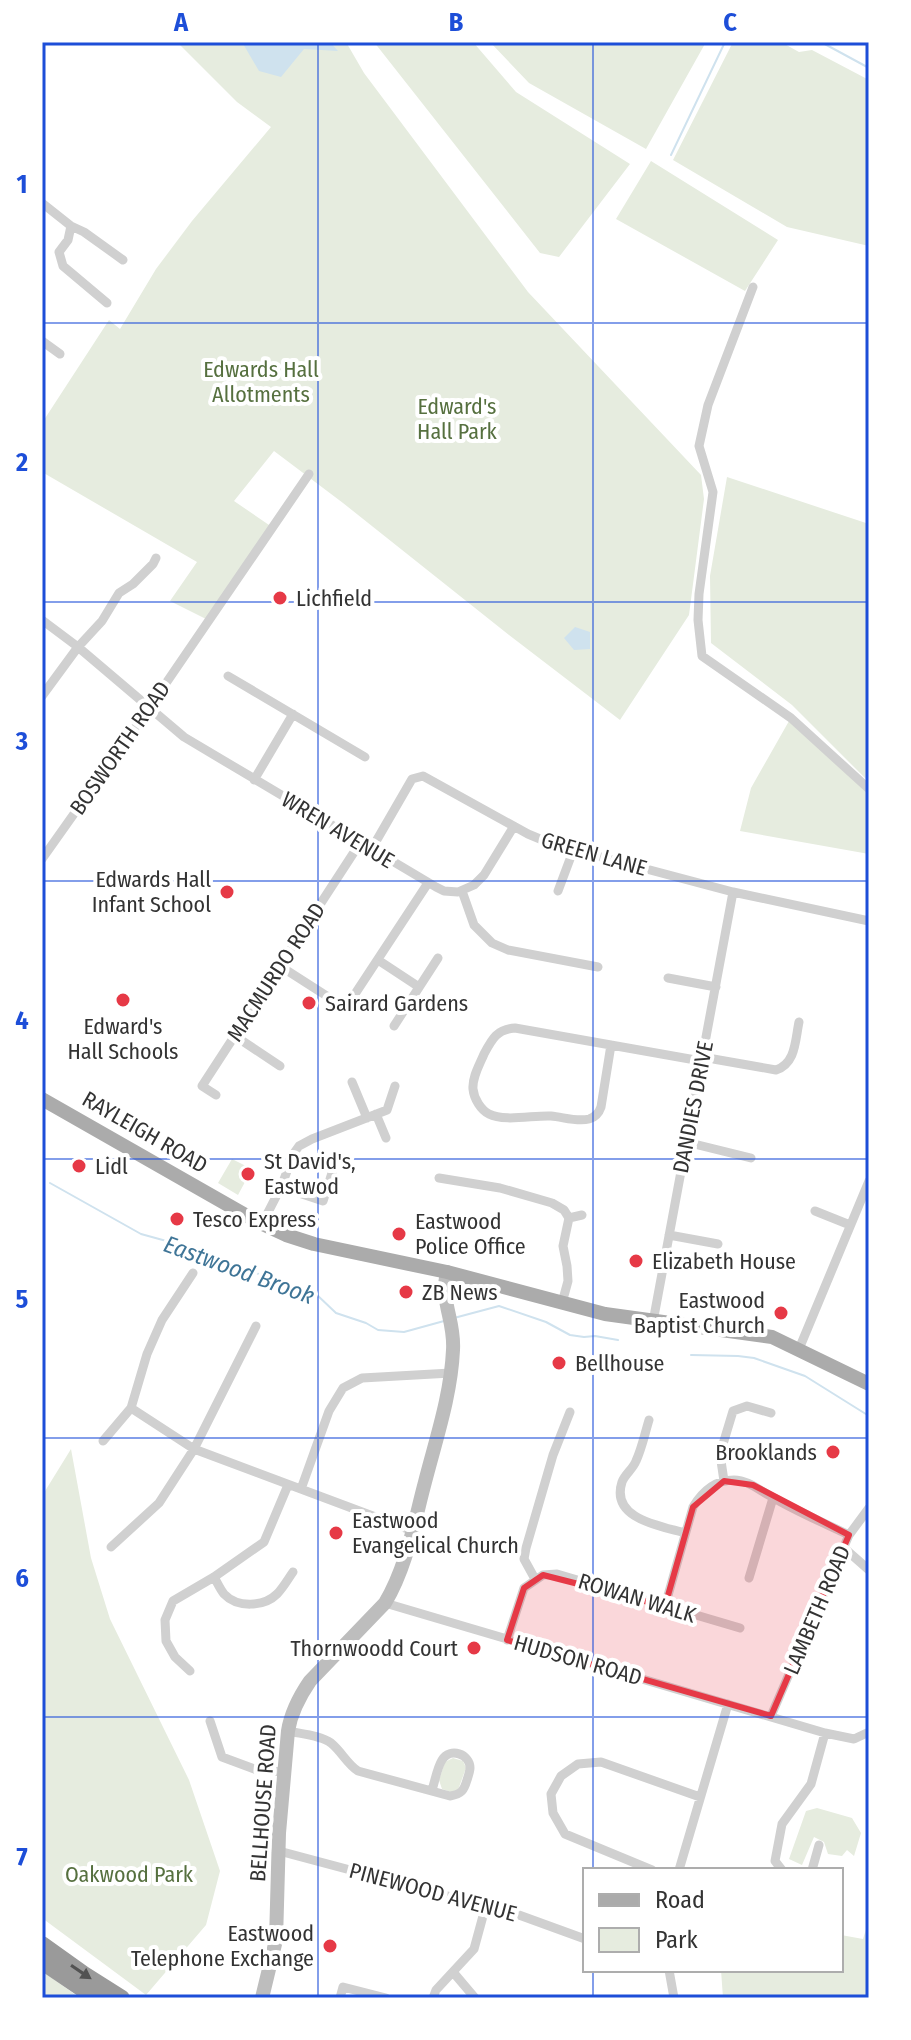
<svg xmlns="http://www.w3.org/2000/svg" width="911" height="2040" font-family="'Fira Sans Condensed',sans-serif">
	<rect width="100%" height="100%" fill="#fff"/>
	<path fill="#e6ecdf" d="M177,42H346L364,73L528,292L701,475L704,499L689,615L620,720L509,635L343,503L274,451L234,501L272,527L208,620L170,601L197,562L42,472V423L109,320L120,329L156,269L192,221L271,127L237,102Z
		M374,42H473L516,92L630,164L559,257L540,253Z
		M490,42H706L646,149L529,83Z
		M733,42H781L799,52L812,50L869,80V246L787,227L673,160Z
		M651,161L778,240L745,291L616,219Z
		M727,477L869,524V782L792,705L711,643L710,576Z
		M789,721L869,793V854L740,831L751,788Z
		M232,1159L252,1169L238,1195L218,1183Z
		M71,1449L91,1558L110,1619L189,1780L220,1871L206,1925L146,1995L42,1918V1496Z
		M453,1758L463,1761L466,1768L458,1790L451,1792L442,1789L439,1780L445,1762Z
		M817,1808L852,1818L861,1833L854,1856L847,1850L842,1856L828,1854L824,1842L814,1837L802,1865L789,1859L806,1811Z
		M869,1920V1998H723L721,1970H841V1935L863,1939Z
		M42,1971L80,1998H42Z"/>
	<path fill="#cfe2ee" d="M242,42H330L338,51L304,49L281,77L259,71Z
		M575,627L590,632V649L574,650L564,638Z"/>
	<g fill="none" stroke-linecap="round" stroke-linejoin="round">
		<path stroke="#cfe2ee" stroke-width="2" d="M821,42L869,68
			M671,155L725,42
			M50,1183L141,1234L170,1242L218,1264L263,1275L316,1294L336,1313L366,1323L378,1330L404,1332L444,1321
			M454,1318L499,1306L546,1322L570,1335L584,1337L595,1336L618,1340
			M691,1355L738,1356L754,1358L805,1376L869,1416"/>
		<path stroke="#d0d0d0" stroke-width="9" d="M42,203L71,226L68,240L59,252L63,266L107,303
			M71,226L84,232L123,260
			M753,287L708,405L699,446L713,492L699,594L698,620L702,656L791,718L869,789
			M42,341L60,354
			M156,558L153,564L133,584L119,593L102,621L78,647L184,737L436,887L444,891L458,892L474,885L484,875L514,826
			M42,620L78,647L42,696
			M228,676L365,757
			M254,780L293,714
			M371,850L412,779L423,776L528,834L552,844L733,892L869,921
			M42,859L149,708L309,474
			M462,891L474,925L492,943L508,950L598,967
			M558,891L573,851
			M378,960L419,987
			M280,966L333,1000L342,1002L351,1000L428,883
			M668,978L716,987
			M394,1026L438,958
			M235,1036L280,1066
			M611,1045L601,1107C599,1113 596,1117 589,1119C577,1122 563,1117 551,1116C534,1115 504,1122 489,1114C481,1110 474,1099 473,1089C472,1077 480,1064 484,1054C492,1039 497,1029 515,1028L701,1061
			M702,1057L776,1070C796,1063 795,1041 799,1022
			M352,1082L367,1118
			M216,1095L202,1086L360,843
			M376,1114L386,1138
			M686,1142L751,1158
			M439,1178L500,1188L552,1203L564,1210L569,1218L563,1246L567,1266L568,1281L562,1303
			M281,1187L323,1201L333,1170
			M815,1211L850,1225
			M569,1218L582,1215
			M262,1224L281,1187L294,1153L299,1146L312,1139L387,1110L395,1086
			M669,1235L718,1244
			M193,1273L162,1320L147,1354L131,1408L194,1449L413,1531
			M653,1322L733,892
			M799,1349L869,1181
			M649,1420C645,1433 642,1448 636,1461C633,1469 625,1474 622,1482C610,1519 661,1526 685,1533
			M103,1441L131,1408
			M724,1481L720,1454L733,1411L747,1406L771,1413
			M301,1489L329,1411L343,1388L362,1378L451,1373
			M111,1547L159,1503L194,1449L256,1326
			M844,1548L869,1570
			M214,1577C217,1582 220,1589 224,1594C237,1608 264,1607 277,1594C283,1588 288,1579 293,1572
			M749,1578L773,1498
			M535,1579L524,1559L526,1548L553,1455L570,1412
			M385,1603L825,1733L854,1739L869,1732
			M665,1606L693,1507C702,1492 715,1480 734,1480C749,1480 761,1492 774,1498C798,1512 824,1523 849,1535
			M507,1640L524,1588L543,1575L557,1574L740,1628
			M190,1671L175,1657L166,1641L165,1620L173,1601L214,1577L264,1542L288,1485
			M771,1716L849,1535L869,1508
			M210,1721L222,1757L257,1770L285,1772
			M288,1731C301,1734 320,1735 331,1743C342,1752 347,1764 358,1771L450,1796C462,1794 464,1790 467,1780C468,1777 470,1771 470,1768C470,1754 450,1747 442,1760C437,1768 435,1781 432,1790
			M279,1851L519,1915L585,1939
			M652,1870L565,1834L553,1813L551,1794L561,1776L578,1764L601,1762L700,1797
			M679,1870L728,1704
			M782,1870L775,1861L782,1824L811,1784L825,1733
			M812,1870L819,1845
			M669,1970L674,1998
			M453,1972L475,1998
			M340,1998L343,1987L386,1998
			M433,1998L436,1990L474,1949L486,1905"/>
		<path stroke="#bdbdbd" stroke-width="14" d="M262,1998L276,1940L279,1833L288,1731C291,1712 299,1697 310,1681L385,1603C407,1566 414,1523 425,1482C436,1439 451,1395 453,1350C455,1320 440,1303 447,1272"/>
		<path stroke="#ababab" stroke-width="14" d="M42,1099L256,1221L286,1235L314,1244L447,1272L605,1314L772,1337L869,1384"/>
		<path stroke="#9a9a9a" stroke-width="16" d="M42,1944L84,1974L122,1998
			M42,1962L95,1998"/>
	</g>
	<defs><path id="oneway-solid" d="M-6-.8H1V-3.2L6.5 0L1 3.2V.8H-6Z" transform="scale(2)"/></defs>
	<use fill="#525252" href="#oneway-solid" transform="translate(81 1972) rotate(34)"/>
	<path fill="#e63946" fill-opacity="0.2" stroke="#e63946" stroke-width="6" stroke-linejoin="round" d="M724,1481L753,1485L849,1535L771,1716L507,1640L524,1588L543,1575L665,1606L693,1507Z"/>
	<path fill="none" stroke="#1d4ed8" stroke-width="2" stroke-opacity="0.55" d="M318,42V1998M593,42V1870M42,323H869M42,602H869M42,881H869M42,1159H869M42,1438H869M42,1717H869M593,1970V1998"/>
	<g fill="#e63946" stroke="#fff" stroke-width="3">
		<circle cx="280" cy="598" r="8"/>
		<circle cx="227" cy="892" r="8"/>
		<circle cx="123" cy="1000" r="8"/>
		<circle cx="309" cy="1003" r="8"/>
		<circle cx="79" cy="1166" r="8"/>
		<circle cx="248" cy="1174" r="8"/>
		<circle cx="177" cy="1219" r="8"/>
		<circle cx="399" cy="1234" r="8"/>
		<circle cx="636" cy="1261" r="8"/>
		<circle cx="406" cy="1292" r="8"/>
		<circle cx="781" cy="1313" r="8"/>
		<circle cx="559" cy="1363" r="8"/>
		<circle cx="833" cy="1452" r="8"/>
		<circle cx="336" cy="1533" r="8"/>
		<circle cx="474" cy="1648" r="8"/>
		<circle cx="330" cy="1946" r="8"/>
	</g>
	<g text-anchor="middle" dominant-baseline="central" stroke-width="8" stroke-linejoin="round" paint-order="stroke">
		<g font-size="22" fill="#56703f" stroke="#fff">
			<text x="261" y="369">Edwards Hall<tspan x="261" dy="25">Allotments</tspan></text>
			<text x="457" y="406">Edward's<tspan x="457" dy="25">Hall Park</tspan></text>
			<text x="129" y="1874">Oakwood Park</text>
		</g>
		<g font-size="22" fill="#333" stroke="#fff" text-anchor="start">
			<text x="296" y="598">Lichfield</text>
			<text x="211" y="879" text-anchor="end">Edwards Hall<tspan x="211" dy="25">Infant School</tspan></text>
			<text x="325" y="1003">Sairard Gardens</text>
			<text x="123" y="1026" text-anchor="middle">Edward's<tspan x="123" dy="25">Hall Schools</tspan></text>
			<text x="264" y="1161">St David's,<tspan x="264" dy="25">Eastwod</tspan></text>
			<text x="95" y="1166">Lidl</text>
			<text x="193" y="1219">Tesco Express</text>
			<text x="415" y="1221">Eastwood<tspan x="415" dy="25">Police Office</tspan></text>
			<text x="652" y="1261">Elizabeth House</text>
			<text x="422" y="1292">ZB News</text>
			<text x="765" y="1300" text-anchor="end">Eastwood<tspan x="765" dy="25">Baptist Church</tspan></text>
			<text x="575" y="1363">Bellhouse</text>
			<text x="817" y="1452" text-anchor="end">Brooklands</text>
			<text x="352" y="1520">Eastwood<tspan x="352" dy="25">Evangelical Church</tspan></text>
			<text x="458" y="1648" text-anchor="end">Thornwoodd Court</text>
			<text x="314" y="1933" text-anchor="end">Eastwood<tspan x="314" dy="25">Telephone Exchange</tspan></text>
		</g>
		<g font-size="22" fill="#333" stroke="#fff">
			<text transform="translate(120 748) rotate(-55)">BOSWORTH ROAD</text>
			<text transform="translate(338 830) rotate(31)">WREN AVENUE</text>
			<text transform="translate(594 854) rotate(16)">GREEN LANE</text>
			<text transform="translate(276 972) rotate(-57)">MACMURDO ROAD</text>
			<text transform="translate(693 1107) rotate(-79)">DANDIES DRIVE</text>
			<text transform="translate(145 1132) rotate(30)">RAYLEIGH ROAD</text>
			<text transform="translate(637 1598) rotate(17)">ROWAN WALK</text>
			<text transform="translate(817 1610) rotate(-67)">LAMBETH ROAD</text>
			<text transform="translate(578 1660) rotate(16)">HUDSON ROAD</text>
			<text transform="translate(263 1803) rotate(-86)">BELLHOUSE ROAD</text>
			<text transform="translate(433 1892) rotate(15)">PINEWOOD AVENUE</text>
		</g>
		<g font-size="24" font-style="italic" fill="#3f7597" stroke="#fff">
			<text transform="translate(239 1270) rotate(20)">Eastwood Brook</text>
		</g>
	</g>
	<rect width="911" height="2040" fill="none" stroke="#ffffff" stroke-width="88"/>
	<rect x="583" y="1868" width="260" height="104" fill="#ffffff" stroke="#adadad" stroke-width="2"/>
	<rect x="599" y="1894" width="40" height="12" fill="#ababab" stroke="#adadad" stroke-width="2"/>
	<text x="655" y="1908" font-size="24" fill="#333333">Road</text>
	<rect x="599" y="1928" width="40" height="24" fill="#e6ecdf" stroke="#adadad" stroke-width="2"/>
	<text x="655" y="1948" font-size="24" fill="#333333">Park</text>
	<rect x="44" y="44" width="823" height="1952" fill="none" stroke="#1d4ed8" stroke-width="3"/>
	<g font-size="26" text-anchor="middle" font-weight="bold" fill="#1d4ed8">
		<text x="181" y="31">A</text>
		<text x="456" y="31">B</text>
		<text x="730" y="31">C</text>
		<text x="22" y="193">1</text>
		<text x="22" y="471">2</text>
		<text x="22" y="750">3</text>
		<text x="22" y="1029">4</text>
		<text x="22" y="1308">5</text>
		<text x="22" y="1587">6</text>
		<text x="22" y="1866">7</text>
	</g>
</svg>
